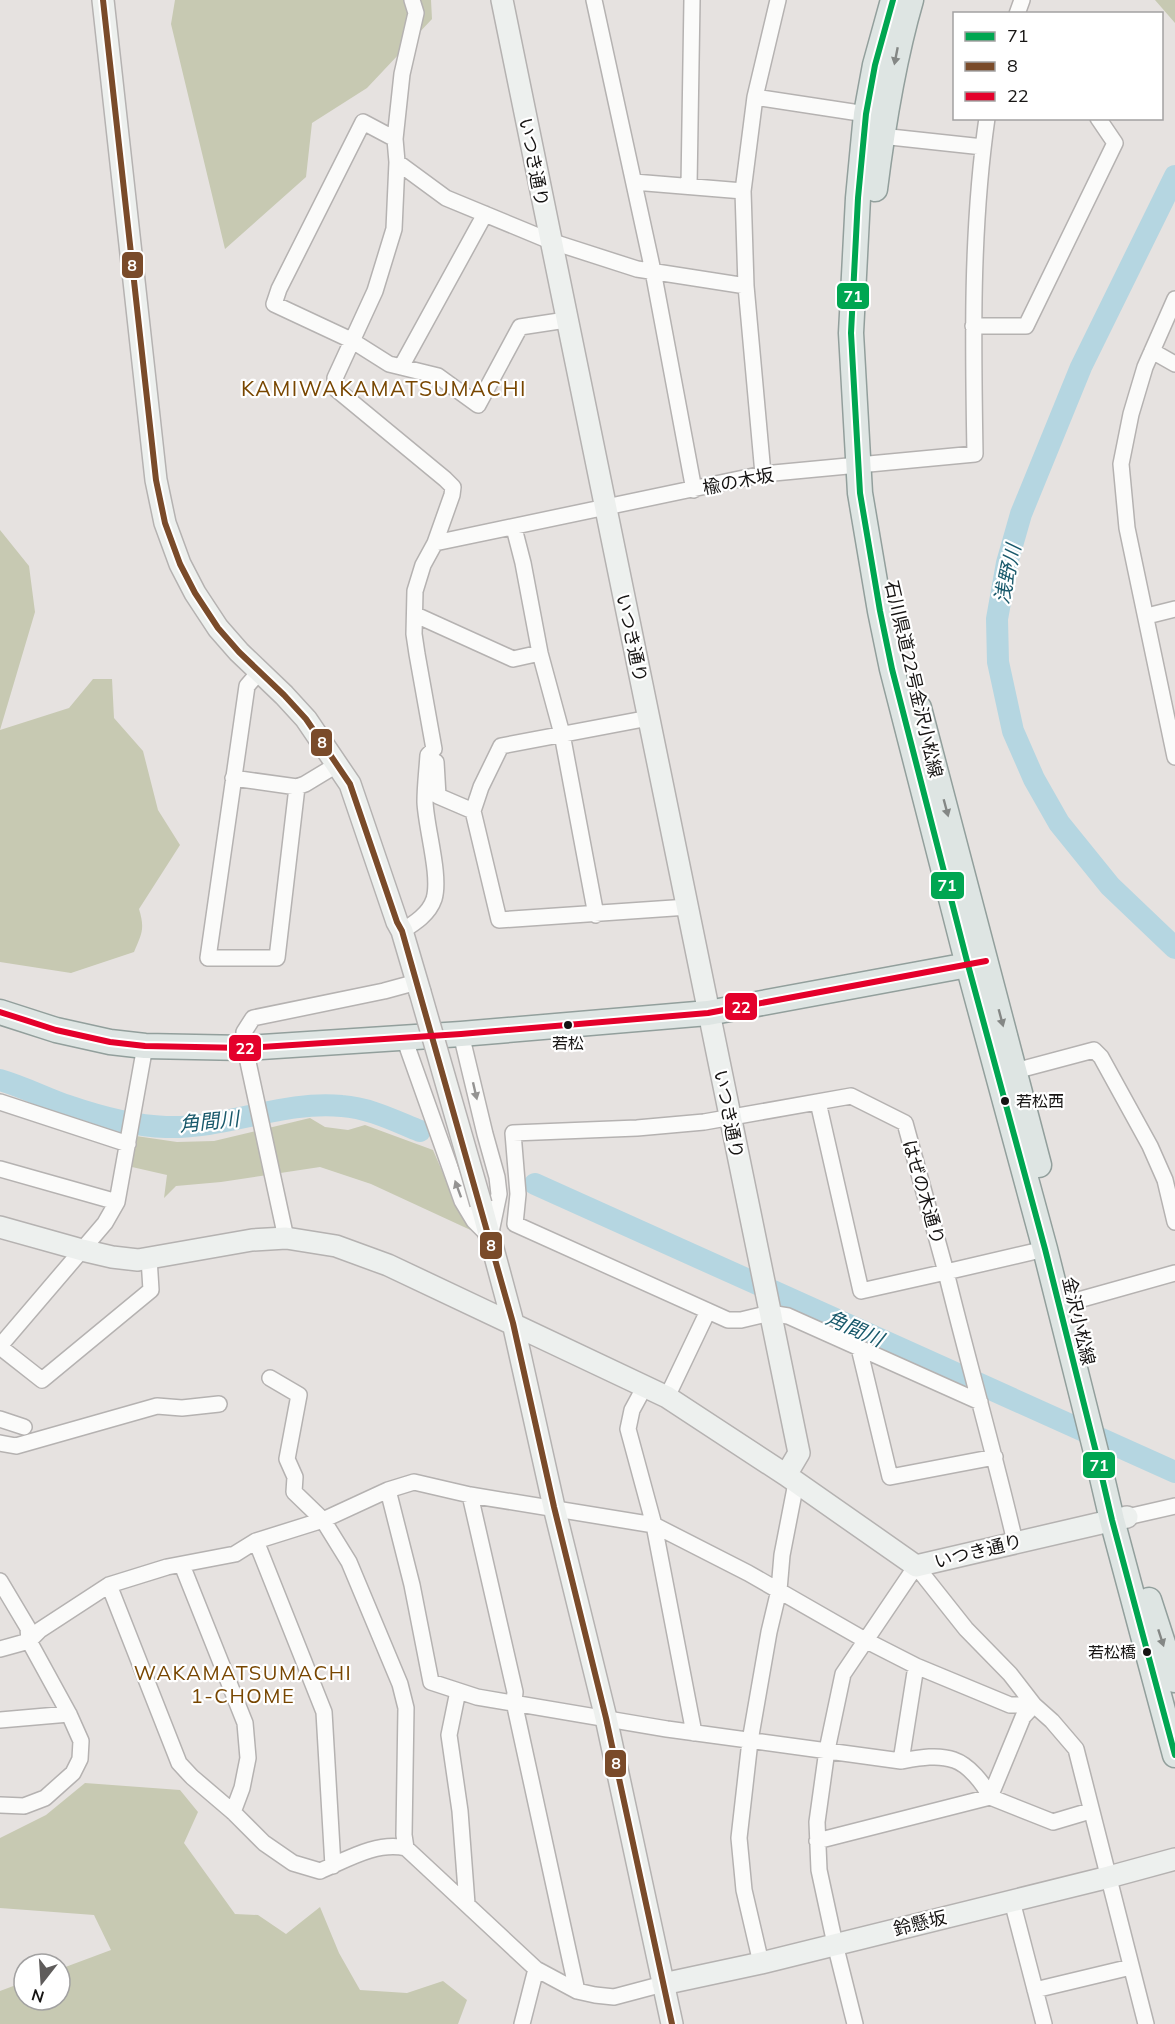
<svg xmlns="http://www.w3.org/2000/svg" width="1175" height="2024" font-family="Mulish,'Noto Sans JP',sans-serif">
	<rect width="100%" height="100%" fill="#e6e2e0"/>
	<path fill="#c7c9b2" d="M175,0H431L432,19L367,88L312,123L306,177L225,249L171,24Z
		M1155,0H1175V23Z
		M0,530L29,566L35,612L0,730L69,708L93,679H112L114,718L143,751L158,810L180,845L139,909C145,929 142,933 134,952L71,973L0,962Z
		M310,1118L325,1127L348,1130L365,1125L433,1150L455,1201L477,1233L371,1184L320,1167L221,1182L176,1186L164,1198L167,1175L132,1167L136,1136L177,1142L214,1141Z
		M85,1783L180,1790L198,1812L184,1843L235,1914L258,1915L286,1934L320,1907L339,1953L360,1990L407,1993L443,1981L467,2000L458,2024H0V1991L24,1982V2000H60V1969L111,1950L94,1915L0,1908V1838L46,1815Z"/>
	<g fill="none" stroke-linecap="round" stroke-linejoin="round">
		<path stroke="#b5d6e1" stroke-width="22" d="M1175,176L1081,367L1021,514L1007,563L997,619L998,662L1013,731L1034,779L1059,823L1110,886L1175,948
			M0,1080C24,1087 45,1098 68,1106C100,1117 133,1126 166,1127C226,1129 283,1100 342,1106C370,1108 395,1121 420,1131
			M535,1184L1175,1472"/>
		<g stroke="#b5b2b1" stroke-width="18">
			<path id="street" d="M594,0L653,271L694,490
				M1017,14L1022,0
				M755,97L866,114
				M881,136L983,147
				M395,139L363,122L279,289L274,304L351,340L389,364L438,376L478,405L520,327L566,320
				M397,162L446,198L550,241L637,269L746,286
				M634,182L743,191
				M689,186L692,0
				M1175,299L1145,367L1131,414L1121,464L1127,528L1175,757
				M973,326H1026L1115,143L1098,118
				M1152,351L1175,364
				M401,367L485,214
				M763,474L746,286L743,191L755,97L778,0
				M514,528L523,563L540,653L562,734L596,915
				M435,543L763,474L975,454C973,342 971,229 987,118
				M416,615L513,659L540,653
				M1147,616L1175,609
				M260,671L247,686L208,958H277L297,787
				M649,718L501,746L481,787L473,811L499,920L688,907
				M436,762L438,796L473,811
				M233,778L297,787L305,784L338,764
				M402,931C415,923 429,914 434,899C441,876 426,828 425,802C425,786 427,771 428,755L434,749L417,654L414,634L415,591L423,565L435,543L452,495L453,487L445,479L336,389L335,378L375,291L394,229L397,162L395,139L402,74L416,13L412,0
				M404,1038L462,1201L474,1221L490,1237L499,1194L497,1177L485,1134L461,1034
				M1015,1071L1094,1050L1101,1057L1150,1146L1165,1180L1175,1222
				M0,1102L128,1144
				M818,1102L861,1291L946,1272C968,1362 994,1451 1015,1542
				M0,1169L117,1202
				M286,1238L245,1048L244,1032L253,1018L384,991L417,982
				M1075,1301L1175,1273
				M0,1346L105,1223L117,1202L145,1046
				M0,1347L42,1380L151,1290L149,1258
				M859,1348L890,1477L995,1457
				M270,1378L299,1395L287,1459L295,1477L294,1492L323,1520L349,1562L400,1684L406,1708L404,1835L406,1848
				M645,1386L632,1410L628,1429L654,1525L694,1733
				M667,1397L708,1311
				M980,1402L788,1316L770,1313L741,1320H728L515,1224L518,1194L513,1133L637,1128L704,1122L851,1096L905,1123L946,1272L1045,1249
				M0,1419L24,1427
				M0,1443L16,1446L157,1406L182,1408L219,1404
				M388,1490L412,1585L431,1682L477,1697L667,1729L901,1761C918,1758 938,1754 954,1760C969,1765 984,1784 990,1797
				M470,1495L515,1692L514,1702L577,1991
				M1127,1517L1175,1506
				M256,1541L324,1712L333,1866
				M182,1565L245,1723L248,1758L242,1788L233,1812
				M0,1581L28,1628L29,1641L69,1714L81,1741L80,1759L73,1773L45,1798L24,1806L0,1805
				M109,1585L179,1763L192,1777L233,1812L264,1843L293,1863L320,1871C346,1860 377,1841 406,1848L536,1969L577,1991L595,1995L614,1997L663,1984
				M0,1649L29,1641L40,1630L109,1585L167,1567L235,1554L256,1541L323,1520L388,1490L414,1482L470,1495L654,1525L748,1573L865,1640L916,1666L1010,1705H1034
				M458,1691L449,1735L460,1811L467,1904
				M0,1720L69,1714
				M901,1761L916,1666
				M990,1797L1023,1717L1034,1705
				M817,1841L990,1797L1053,1822L1090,1811
				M1012,1901L1044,2024
				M761,1963L744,1890L739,1838L750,1741L769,1632L779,1590L782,1555L796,1483
				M1035,1990L1131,1967
				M522,2024L536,1969
				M855,2024L835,1944L819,1870L817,1822L827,1750L843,1674L916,1566L966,1629L1010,1674L1034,1705L1052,1721L1076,1749L1146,2024"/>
		</g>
		<g stroke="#b5b2b1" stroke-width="24">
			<path id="secondary" d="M103,0L156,480L165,523L180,564L195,593L218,628L239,652L284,695L306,719L350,784L397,922L402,931L420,992
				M502,0L799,1453L786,1475L916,1566L1127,1517
				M481,1204L513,1323L554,1507L606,1718L672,2024
				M0,1227L82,1250L112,1257L138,1260L252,1240L286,1238L336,1246L388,1265L667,1397L786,1475
				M663,1984L761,1963L1109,1877L1175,1859"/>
		</g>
		<g stroke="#929f9c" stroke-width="27">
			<path id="primary" d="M893,0L875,65L866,114L858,198L851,333L860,493L880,611L892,669L968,965L1045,1249L1097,1456L1112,1520L1175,1755
				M875,189C883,125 893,62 911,0
				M919,708L1039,1165
				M0,1012L56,1030L110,1042L145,1046L245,1048L461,1034L708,1013L984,962
				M1149,1600L1175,1680"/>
		</g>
		<use href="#street" stroke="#fbfbfa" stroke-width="15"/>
		<use href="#secondary" stroke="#edf0ee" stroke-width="21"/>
		<use href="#primary" stroke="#dee5e3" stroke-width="24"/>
		<g stroke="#b5b2b1" stroke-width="24" stroke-linecap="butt">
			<path id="secondary-bridge" d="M420,992L481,1204"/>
		</g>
		<use href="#secondary-bridge" stroke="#edf0ee" stroke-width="21"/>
		<g stroke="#fff" stroke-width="10">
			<path id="bus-1" d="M893,0L875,65L866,114L858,198L851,333L860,493L880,611L892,669L968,965L1045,1249L1097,1456L1112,1520L1175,1755"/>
		</g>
		<g stroke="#fff" stroke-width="10">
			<path id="bus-2" d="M103,0L156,480L165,523L180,564L195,593L218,628L239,652L284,695L306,719L350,784L397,922L402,931L513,1323L554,1507L606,1718L672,2024"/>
		</g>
		<g stroke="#fff" stroke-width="10">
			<path id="bus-3" d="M0,1012L56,1030L110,1042L145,1046L245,1048L461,1034L708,1013L986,961"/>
		</g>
		<use href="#bus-1" stroke="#00a651" stroke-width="6"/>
		<use href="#bus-2" stroke="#7a4b2a" stroke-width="6"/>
		<use href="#bus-3" stroke="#e4002b" stroke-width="6"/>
	</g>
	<defs><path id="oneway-solid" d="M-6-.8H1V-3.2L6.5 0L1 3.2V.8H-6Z" transform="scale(1.5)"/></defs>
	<g fill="#848785">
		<use href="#oneway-solid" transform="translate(896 56) rotate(101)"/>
		<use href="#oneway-solid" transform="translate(946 808) rotate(75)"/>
		<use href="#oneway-solid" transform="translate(1001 1018) rotate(75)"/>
		<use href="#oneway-solid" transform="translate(1161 1638) rotate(72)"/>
	</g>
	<g fill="#949392">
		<use href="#oneway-solid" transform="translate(475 1091) rotate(77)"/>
		<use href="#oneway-solid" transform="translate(458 1189) rotate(-110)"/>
	</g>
	<g fill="#161413" stroke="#fff" stroke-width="2">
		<circle cx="568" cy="1025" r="5"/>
		<circle cx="1005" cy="1101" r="5"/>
		<circle cx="1147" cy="1652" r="5"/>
	</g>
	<g text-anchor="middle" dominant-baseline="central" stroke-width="4.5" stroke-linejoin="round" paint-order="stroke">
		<g font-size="16" fill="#161413" stroke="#fff">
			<text x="568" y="1043">若松</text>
			<text x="1016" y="1101" text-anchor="start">若松西</text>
			<text x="1136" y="1652" text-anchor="end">若松橋</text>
		</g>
		<g font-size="18" fill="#161413" stroke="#fff">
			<text transform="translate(534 162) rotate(79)">いつき通り</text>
			<text transform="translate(738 481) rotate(-11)">楡の木坂</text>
			<text transform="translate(632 638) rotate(78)">いつき通り</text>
			<text transform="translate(914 679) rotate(77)">石川県道22号金沢小松線</text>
			<text transform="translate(729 1114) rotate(79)">いつき通り</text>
			<text transform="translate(924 1192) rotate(74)">はぜの木通り</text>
			<text transform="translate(1079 1321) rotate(77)">金沢小松線</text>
			<text transform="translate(978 1551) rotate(-14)">いつき通り</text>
			<text transform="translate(920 1923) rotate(-14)">鈴懸坂</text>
		</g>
		<g font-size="20" font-style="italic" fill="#19596b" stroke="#fff">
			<text transform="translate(1007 574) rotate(-78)">浅野川</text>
			<text transform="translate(209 1121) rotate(-6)">角間川</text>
			<text transform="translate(855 1328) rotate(24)">角間川</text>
		</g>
		<g font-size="20" letter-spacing="1.5" fill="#784600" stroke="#fff">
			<text x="243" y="1672">WAKAMATSUMACHI<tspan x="243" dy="23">1-CHOME</tspan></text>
		</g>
		<g font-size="21" letter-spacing="1.5" fill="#784600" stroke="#fff">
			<text x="384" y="388">KAMIWAKAMATSUMACHI</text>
		</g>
	</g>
	<g stroke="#fff" stroke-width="2">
		<rect x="121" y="251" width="23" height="28" rx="6" fill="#7a4b2a"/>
		<rect x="836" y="282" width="34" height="28" rx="6" fill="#00a651"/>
		<rect x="310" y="728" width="23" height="29" rx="6" fill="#7a4b2a"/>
		<rect x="930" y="871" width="35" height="29" rx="6" fill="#00a651"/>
		<rect x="724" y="992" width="34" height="29" rx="6" fill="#e4002b"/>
		<rect x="228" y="1034" width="34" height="28" rx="6" fill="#e4002b"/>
		<rect x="479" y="1231" width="24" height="29" rx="6" fill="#7a4b2a"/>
		<rect x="1082" y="1451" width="34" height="28" rx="6" fill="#00a651"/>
		<rect x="604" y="1749" width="23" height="29" rx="6" fill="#7a4b2a"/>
	</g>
	<g font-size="16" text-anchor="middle" font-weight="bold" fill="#fff">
		<text x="132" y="271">8</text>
		<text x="853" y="302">71</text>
		<text x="322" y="748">8</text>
		<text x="947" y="891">71</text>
		<text x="741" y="1013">22</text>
		<text x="245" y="1054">22</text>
		<text x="491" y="1251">8</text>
		<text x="1099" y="1471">71</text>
		<text x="616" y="1769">8</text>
	</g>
	<rect x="953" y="12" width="210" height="108" fill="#ffffff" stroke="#a2a1a1" stroke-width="1.5"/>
	<rect x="965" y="32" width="30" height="9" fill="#00a651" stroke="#a2a1a1" stroke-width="1.5"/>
	<text x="1007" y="42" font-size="18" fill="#161413">71</text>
	<rect x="965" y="62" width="30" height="9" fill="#7a4b2a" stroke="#a2a1a1" stroke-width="1.5"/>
	<text x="1007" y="72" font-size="18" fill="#161413">8</text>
	<rect x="965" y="92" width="30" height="9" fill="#e4002b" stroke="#a2a1a1" stroke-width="1.5"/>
	<text x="1007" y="102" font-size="18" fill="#161413">22</text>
	<g transform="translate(42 1982) rotate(197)"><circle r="28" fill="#ffffff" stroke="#a2a1a1" stroke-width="1.5"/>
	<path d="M0-4.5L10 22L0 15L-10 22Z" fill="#5f5c5b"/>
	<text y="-9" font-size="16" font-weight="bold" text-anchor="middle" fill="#161413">N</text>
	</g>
</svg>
